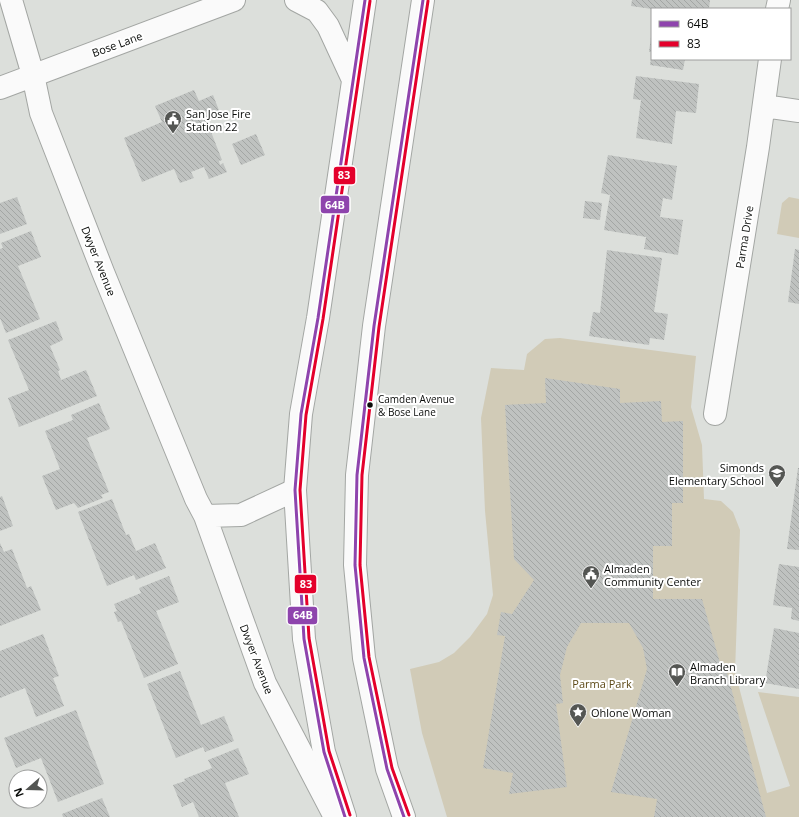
<svg xmlns="http://www.w3.org/2000/svg" width="799" height="817" font-family="'Open Sans',sans-serif">
	<defs>
		<pattern id="building-back-hatch" width="6" height="6" patternUnits="userSpaceOnUse"><rect width="6" height="6" fill="#bfc2c0"/><path d="M-1 5l2 2M0 0l6 6M5-1l2 2" fill="none" stroke="#a3a6a4"/></pattern>
	</defs>
	<rect width="100%" height="100%" fill="#dcdfdb"/>
	<path fill="#d1cbb7" d="M789,197L799,199V238L777,234L782,203Z
		M560,338L696,356L691,407L702,445L704,499L721,501L733,512L740,530L735,672L767,793L790,786L758,692L799,697V817H447L422,733L410,669L439,662L454,653L470,637L487,614L493,595L485,511L481,418L491,368L524,370L527,354L545,339Z"/>
	<path fill="url(#building-back-hatch)" d="M632,0H710L709,9H652L631,6Z
		M651,37H652V52H649Z
		M651,59H685L683,70L650,65Z
		M636,76L699,84L696,113L676,111L672,144L636,138L641,100L633,99Z
		M194,90L199,101L213,95L220,113L206,119L222,160L219,161L220,165L223,163L227,172L209,179L204,167L191,172L194,178L180,183L174,169L142,182L124,138L162,122L155,106Z
		M256,134L265,155L241,165L232,144Z
		M608,155L677,166L672,200L663,198L660,217L683,220L678,255L644,249L646,237L604,230L610,195L601,193Z
		M17,197L27,224L0,234V203Z
		M585,201L602,203L600,220L583,218Z
		M31,231L41,257L18,266L40,319L6,333L0,318V249L3,248L1,243Z
		M795,249L799,250V304L788,302Z
		M607,250L662,258L654,312L668,314L664,340L650,338L649,345L589,336L593,312L600,313Z
		M56,321L63,340L50,346L60,370L58,371L61,380L86,370L97,396L19,427L8,398L29,390L8,340Z
		M545,378L620,389V403L661,401L662,422L683,421V503H672V546H653V599H702L722,670L726,669L766,817H654L657,799L611,792L647,669L643,648L629,623H581L567,647L560,675L563,703L556,704L567,787L509,794L513,773L483,768L505,636L497,635L501,612L512,614L534,580L514,559L505,405L546,403Z
		M99,403L110,429L87,438L109,492L101,495L103,498L78,508L74,503L56,510L42,476L60,469L45,431L73,420L71,415Z
		M798,468H799V550L787,549Z
		M2,496L13,526L0,531V497Z
		M112,499L126,535L129,534L136,551L155,543L166,568L136,580L134,575L107,586L78,512Z
		M0,543L4,552L12,549L27,588L31,586L41,610L0,626Z
		M779,564L799,567V621L791,619L792,608L773,605Z
		M169,576L179,602L156,611L178,664L144,678L121,621L118,622L114,612L117,611L114,604L141,593L139,588Z
		M774,628L799,633V689L765,683Z
		M43,634L59,676L53,678L64,706L36,717L25,688L0,698V651Z
		M180,671L201,725L224,716L234,741L205,752L203,747L176,758L147,684Z
		M76,710L104,784L58,802L41,758L16,768L4,738Z
		M238,748L249,774L225,783L239,817H199L193,802L182,807L173,785L185,781L184,779L212,768L208,760Z
		M102,798L110,817H63L62,814Z"/>
	<g fill="none" stroke-linecap="round" stroke-linejoin="round">
		<g stroke="#a3a6a3" stroke-width="24">
			<path id="minor" d="M11,0L33,75L41,113L103,272L196,499L205,516L265,683L335,817
				M777,9L779,0
				M0,88L234,0
				M764,106L799,111
				M715,414L758,147L770,59
				M205,516L241,515L295,490"/>
		</g>
		<g stroke="#a3a6a3" stroke-width="24">
			<path id="major" d="M296,0L317,11L328,26L353,80
				M345,817L324,752L304,639L295,490L301,414L318,318L365,0
				M404,817L387,769L364,658L355,565L357,475L374,326L423,0"/>
		</g>
		<use href="#minor" stroke="#fafafa" stroke-width="22"/>
		<use href="#major" stroke="#fafafa" stroke-width="22"/>
		<g stroke="#fff" stroke-width="6">
			<path id="bus-1" d="M345,817L324,752L304,639L295,490L301,414L318,318L365,0
				M404,817L387,769L364,658L355,565L357,475L374,326L423,0"/>
		</g>
		<g stroke="#fff" stroke-width="6">
			<path id="bus-2" d="M350,815L329,751L309,638L300,490L306,415L323,319L370,1
				M409,815L392,768L369,657L360,565L362,475L379,327L428,1"/>
		</g>
		<use href="#bus-1" stroke="#8e44ad" stroke-width="3"/>
		<use href="#bus-2" stroke="#e4002b" stroke-width="3"/>
	</g>
	<defs>
		<g id="civic-pin" transform="scale(0.9)"><path d="M0 17L-7.5 6A9.5 9.5 0 1 1 7.5 6Z" fill="#545653" stroke="#fff"/><path d="M-.6-6.5H3V-4.5H.6V-3L4-1V1h2V6H-6V1h2V-1L-.6-3ZM-1.2 2.5V6h2.4V2.5Z" fill="#fff"/></g>
		<g id="school-pin" transform="scale(0.9)"><path d="M0 17L-7.5 6A9.5 9.5 0 1 1 7.5 6Z" fill="#545653" stroke="#fff"/><path d="M0-5L7-2L0 1L-7-2ZM-4 1L0 2.5L4 1V4Q0 6-4 4Z" fill="#fff"/></g>
		<g id="library-pin" transform="scale(0.9)"><path d="M0 17L-7.5 6A9.5 9.5 0 1 1 7.5 6Z" fill="#545653" stroke="#fff"/><path d="M-6-4Q-3-5.5-.7-3.5V5Q-3 3-6 4ZM6-4Q3-5.5 .7-3.5V5Q3 3 6 4Z" fill="#fff"/></g>
		<g id="sight-pin" transform="scale(0.9)"><path d="M0 17L-7.5 6A9.5 9.5 0 1 1 7.5 6Z" fill="#545653" stroke="#fff"/><path d="M0-6L1.8-2.2L6-1.7L2.9 1.2L3.7 5.4L0 3.3L-3.7 5.4L-2.9 1.2L-6-1.7L-1.8-2.2Z" fill="#fff"/></g>
	</defs>
	<g fill-rule="evenodd">
		<use href="#civic-pin" x="173" y="119"/>
		<use href="#school-pin" x="777" y="473"/>
		<use href="#civic-pin" x="591" y="574"/>
		<use href="#library-pin" x="677" y="672"/>
		<use href="#sight-pin" x="578" y="712"/>
	</g>
	<circle fill="#0a0c0a" stroke="#fff" stroke-width="1.5" cx="370" cy="405" r="3.5"/>
	<g text-anchor="middle" dominant-baseline="central" stroke-width="4" stroke-linejoin="round" paint-order="stroke">
		<g font-size="10" fill="#0a0c0a" stroke="#fff" text-anchor="start">
			<text x="378" y="399">Camden Avenue<tspan x="378" dy="13">&amp; Bose Lane</tspan></text>
		</g>
		<g font-size="11" fill="#0a0c0a" stroke="#fff">
			<text transform="translate(117 44) rotate(-20)">Bose Lane</text>
			<text transform="translate(744 237) rotate(-81)">Parma Drive</text>
			<text transform="translate(99 261) rotate(68)">Dwyer Avenue</text>
			<text transform="translate(257 659) rotate(69)">Dwyer Avenue</text>
		</g>
		<g font-size="11" fill="#0a0c0a" stroke="#fff" text-anchor="start">
			<text x="186" y="113">San Jose Fire<tspan x="186" dy="13">Station 22</tspan></text>
			<text x="764" y="467" text-anchor="end">Simonds<tspan x="764" dy="13">Elementary School</tspan></text>
			<text x="604" y="568">Almaden<tspan x="604" dy="13">Community Center</tspan></text>
			<text x="690" y="666">Almaden<tspan x="690" dy="13">Branch Library</tspan></text>
			<text x="591" y="712">Ohlone Woman</text>
		</g>
		<g font-size="11" fill="#5c4815" stroke="#fff">
			<text x="602" y="683">Parma Park</text>
		</g>
	</g>
	<g stroke="#fff" stroke-width="1.5">
		<rect x="333" y="166" width="23" height="19" rx="4" fill="#e4002b"/>
		<rect x="320" y="195" width="30" height="19" rx="4" fill="#8e44ad"/>
		<rect x="294" y="574" width="23" height="20" rx="4" fill="#e4002b"/>
		<rect x="287" y="606" width="31" height="19" rx="4" fill="#8e44ad"/>
	</g>
	<g font-size="11" text-anchor="middle" font-weight="bold" fill="#fff">
		<text x="344" y="179">83</text>
		<text x="335" y="209">64B</text>
		<text x="306" y="588">83</text>
		<text x="303" y="619">64B</text>
	</g>
	<rect x="651" y="8" width="140" height="52" fill="#ffffff" stroke="#9d9e9d"/>
	<rect x="659" y="21" width="20" height="6" fill="#8e44ad" stroke="#9d9e9d"/>
	<text x="687" y="28" font-size="12" fill="#0a0c0a">64B</text>
	<rect x="659" y="41" width="20" height="6" fill="#e4002b" stroke="#9d9e9d"/>
	<text x="687" y="48" font-size="12" fill="#0a0c0a">83</text>
	<g transform="translate(28 789) rotate(250)"><circle r="19" fill="#ffffff" stroke="#9d9e9d"/>
	<path d="M0-3L7 15L0 10L-7 15Z" fill="#545653"/>
	<text y="-6" font-size="11" font-weight="bold" text-anchor="middle" fill="#0a0c0a">N</text>
	</g>
</svg>
